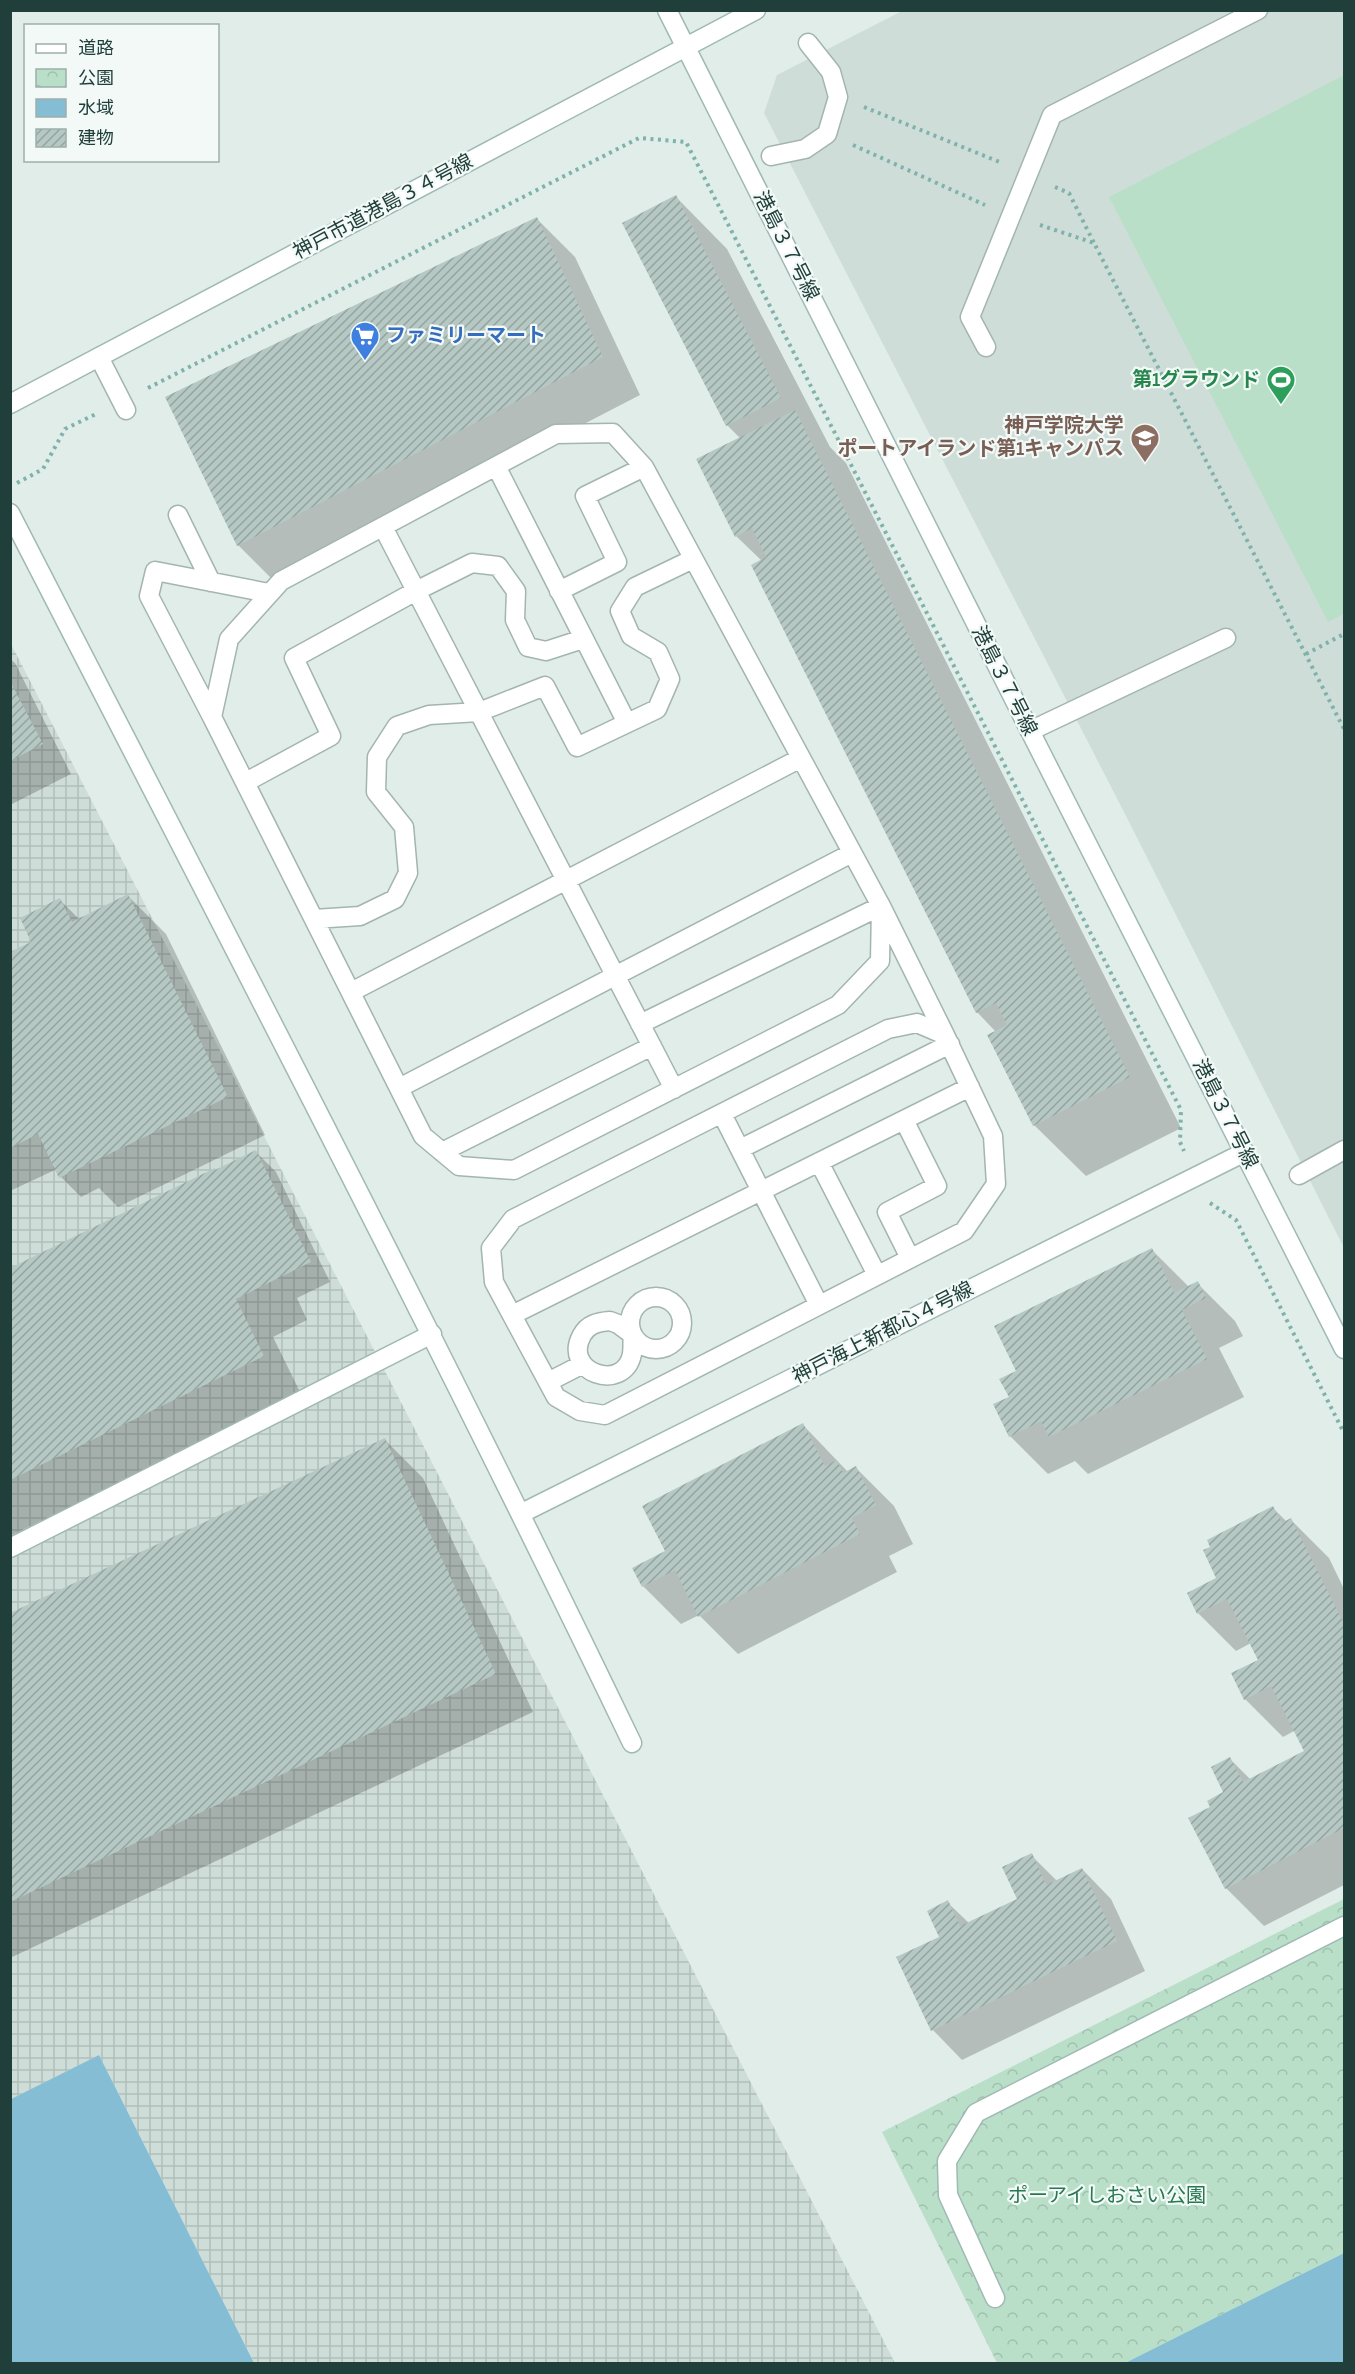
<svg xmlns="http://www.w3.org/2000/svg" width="1355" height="2374" font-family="'Sofia Sans Condensed','Noto Sans JP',sans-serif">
	<defs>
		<pattern id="industrial-grid" width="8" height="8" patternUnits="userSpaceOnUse" patternTransform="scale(1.5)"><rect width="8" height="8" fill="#cfddd8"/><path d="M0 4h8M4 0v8" fill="none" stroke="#b1bfba"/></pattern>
		<pattern id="park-crowns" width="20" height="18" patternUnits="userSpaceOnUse" patternTransform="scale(1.5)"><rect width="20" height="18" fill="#b9dfc9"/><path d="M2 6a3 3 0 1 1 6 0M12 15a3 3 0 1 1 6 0" fill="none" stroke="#9fc0ae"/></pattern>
		<pattern id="building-hatch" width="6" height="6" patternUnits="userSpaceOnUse" patternTransform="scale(1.5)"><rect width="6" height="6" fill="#b6c8c3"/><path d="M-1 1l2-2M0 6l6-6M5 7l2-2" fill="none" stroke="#94a4a0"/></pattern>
	</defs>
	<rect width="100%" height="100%" fill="#e1ede9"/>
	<path fill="#cfddd8" d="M902,11H1344V1248L1125,814L764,113L777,75Z"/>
	<path fill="url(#industrial-grid)" d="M10,642L895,2363H254L99,2055L11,2099Z"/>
	<path fill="#b9dfc9" d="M1344,75V614L1328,622L1109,197Z"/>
	<path fill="url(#park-crowns)" d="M1344,1899V2253L1125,2363H997L882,2132Z"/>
	<path fill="#85bdd5" d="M99,2055L254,2363H11V2099Z
		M1344,2253V2363H1125Z"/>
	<path fill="#0003" d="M676,197L727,249L830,447L846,463L1181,1128L1086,1176L1034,1125L996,1032L977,1012L762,561L736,536L741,439L727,425Z
		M537,219L575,257L640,395L276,583L238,545Z
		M10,659L15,663L71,774L10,805Z
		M128,896L166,934L265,1135L118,1207L99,1188L81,1197L61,1177L57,1169L10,1191V953L33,942L60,900L80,920Z
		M256,1152L276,1172L330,1282L297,1298L307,1320L273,1337L301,1394L10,1536V1269Z
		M1152,1250L1189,1287L1197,1283L1235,1321L1243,1336L1219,1348L1244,1397L1088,1474L1075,1461L1048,1474L1010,1436L1011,1398L1018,1371Z
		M803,1425L848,1472L856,1468L894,1506L913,1544L889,1556L897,1572L738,1654L699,1615L681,1624L643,1586L634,1569L667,1552Z
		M385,1440L423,1478L533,1712L10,1958V1615Z
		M1273,1508L1287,1522L1291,1520L1329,1558L1344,1589V1885L1264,1926L1226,1888L1212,1807L1225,1793L1230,1759L1251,1780L1306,1751L1296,1730L1283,1737L1245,1699L1260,1660L1251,1643L1236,1651L1198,1613L1218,1579Z
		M1031,1855L1057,1881L1082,1869L1111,1899L1145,1971L962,2060L933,2030L941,1937L947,1902L969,1923L1019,1900Z"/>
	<path fill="url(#building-hatch)" d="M676,195L781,398L726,426L622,223Z
		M537,217L603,357L237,546L165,397Z
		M795,410L1130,1077L1033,1126L987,1035L1007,1025L996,1003L976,1013L751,565L766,557L752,528L735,537L696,459Z
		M10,681L43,744L10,761Z
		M128,894L228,1097L59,1178L38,1134L10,1148V952L31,942L20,918L60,898L72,922Z
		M256,1150L311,1262L236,1299L264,1356L10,1480V1268L215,1168V1170Z
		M1152,1248L1174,1293L1198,1281L1206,1298L1182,1310L1207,1359L1049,1437L1041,1421L1009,1437L993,1404L1009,1397L999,1379L1016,1371L994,1326Z
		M803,1423L825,1466L837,1460L843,1473L856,1466L876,1505L852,1518L860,1534L698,1617L675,1570L642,1587L632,1568L665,1551L642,1506Z
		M385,1438L496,1674L10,1902V1613Z
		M1273,1506L1282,1523L1291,1518L1344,1624V1828L1225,1889L1188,1818L1210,1807L1207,1801L1223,1792L1211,1767L1230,1757L1243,1782L1304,1751L1271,1686L1244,1700L1231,1673L1258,1660L1227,1599L1197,1614L1187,1593L1216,1578L1203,1550L1210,1547L1207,1540Z
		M1032,1853L1046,1885L1082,1868L1117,1941L931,2031L896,1957L939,1937L927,1911L948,1900L960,1926L1017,1899L1002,1867Z"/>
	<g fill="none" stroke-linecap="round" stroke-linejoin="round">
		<g stroke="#a3b5b1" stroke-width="21">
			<path id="lane" d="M99,357L126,410
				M613,433L644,467L881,906L880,961L838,1005L514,1170L459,1166L423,1136L212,717L229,639L281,581L556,434Z
				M496,466L627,723
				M178,515L211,582
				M383,527L674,1089
				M559,591L617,562L585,496L644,467
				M212,717L149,596L155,571L269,593
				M1030,731L1226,638
				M246,782L331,736L294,658L416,591L472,563L498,566L516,591L515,620L528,647L546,651L583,639
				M314,919L360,916L395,899L408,873L404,827L376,792L377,757L397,726L429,715L479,712L545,686L577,747L657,709L670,679L658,652L631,636L620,611L635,587L693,559
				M351,992L801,758
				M917,1023L945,1035L993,1136L996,1184L964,1231L605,1415L580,1411L556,1397L494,1282L491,1248L513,1219L888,1029Z
				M640,1024L881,906L945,1035
				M399,1088L852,853
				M722,1114L819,1305
				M904,1120L937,1186L887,1212L910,1258
				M740,1149L950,1044
				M442,1152L652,1046
				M819,1162L877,1275
				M630 1323a26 26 0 1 1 52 0a26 26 0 1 1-52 0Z
				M512,1315L970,1087
				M610,1321L618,1324L633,1335C632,1341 633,1348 632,1354C624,1394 561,1372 582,1335C588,1324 598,1322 610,1321Z
				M548,1382L583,1364"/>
		</g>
		<g stroke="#a3b5b1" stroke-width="21">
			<path id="street" d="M771,156L805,149L827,134L838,97L831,72L808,43
				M986,347L970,317L1052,115L1258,10
				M1299,1175L1344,1150"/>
		</g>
		<g stroke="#9fb9b4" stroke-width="21">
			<path id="secondary" d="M667,10L1030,731L1344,1349
				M10,404L756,10
				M10,513C220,922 433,1329 632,1743
				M522,1513L1245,1152
				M10,1548L432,1334
				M995,2298L948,2195L947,2161L976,2113L1344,1926"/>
		</g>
		<path stroke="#7fb2aa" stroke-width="4" stroke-dasharray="3 4.5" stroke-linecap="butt" d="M864,107L1002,163
			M853,145L985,205
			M1055,187L1069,193L1094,243
			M1040,225L1094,243L1344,729
			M148,388L639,138L686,142L1181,1110L1180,1142L1184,1151
			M17,483L43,469L65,429L96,414
			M1306,654L1344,634
			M1210,1203L1236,1220L1344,1433"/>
		<use href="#lane" stroke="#fff" stroke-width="18"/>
		<use href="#street" stroke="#fff" stroke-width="18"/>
		<use href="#secondary" stroke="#fff" stroke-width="18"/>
	</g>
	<defs>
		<g id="supermarket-pin" transform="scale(1.5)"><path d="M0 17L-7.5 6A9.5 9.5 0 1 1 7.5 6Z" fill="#3f7fe0" stroke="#f2f9f6"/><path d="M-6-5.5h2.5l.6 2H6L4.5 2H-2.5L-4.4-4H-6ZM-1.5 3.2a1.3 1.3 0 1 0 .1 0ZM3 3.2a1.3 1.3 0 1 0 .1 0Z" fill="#fff"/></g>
		<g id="stadium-pin" transform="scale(1.5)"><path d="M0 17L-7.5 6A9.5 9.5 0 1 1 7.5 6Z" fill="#2e9e5b" stroke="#f2f9f6"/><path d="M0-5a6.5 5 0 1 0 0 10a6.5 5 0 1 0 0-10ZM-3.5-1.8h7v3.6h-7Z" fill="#fff"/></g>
		<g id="university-pin" transform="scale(1.5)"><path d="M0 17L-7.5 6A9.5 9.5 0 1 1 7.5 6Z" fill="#8d6e63" stroke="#f2f9f6"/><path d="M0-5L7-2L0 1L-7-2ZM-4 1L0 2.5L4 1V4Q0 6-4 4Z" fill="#fff"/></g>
	</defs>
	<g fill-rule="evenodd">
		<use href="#supermarket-pin" x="365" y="336"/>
		<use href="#stadium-pin" x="1281" y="380"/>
		<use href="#university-pin" x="1145" y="438"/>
	</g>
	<g text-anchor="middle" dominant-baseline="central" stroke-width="4.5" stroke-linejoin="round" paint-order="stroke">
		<g font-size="20" fill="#203f3b" stroke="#f2f9f6">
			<text transform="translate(383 207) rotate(-28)">神戸市道港島３４号線</text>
			<text transform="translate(786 246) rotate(63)">港島３７号線</text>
			<text transform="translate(1004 681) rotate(63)">港島３７号線</text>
			<text transform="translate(1225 1114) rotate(63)">港島３７号線</text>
			<text transform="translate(883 1333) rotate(-27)">神戸海上新都心４号線</text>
		</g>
		<g font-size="20" font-weight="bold" fill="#366cbe" stroke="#f2f9f6" text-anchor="start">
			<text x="386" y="336">ファミリーマート</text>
		</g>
		<g font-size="20" font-weight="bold" fill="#27864d" stroke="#f2f9f6" text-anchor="end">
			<text x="1260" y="380">第1グラウンド</text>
		</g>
		<g font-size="20" font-weight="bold" fill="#785e54" stroke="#f2f9f6" text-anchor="end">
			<text x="1124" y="426">神戸学院大学<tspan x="1124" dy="23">ポートアイランド第1キャンパス</tspan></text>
		</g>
		<g font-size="20" fill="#287853" stroke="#f2f9f6">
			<text x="1107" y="2196">ポーアイしおさい公園</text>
		</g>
	</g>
	<rect width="1355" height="2374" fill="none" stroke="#203f3b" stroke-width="24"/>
	<rect x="24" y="24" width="195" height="138" fill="#f2f9f6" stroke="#9eafab" stroke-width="1.5"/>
	<rect x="36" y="44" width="30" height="9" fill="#ffffff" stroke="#9eafab" stroke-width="1.5"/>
	<text x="78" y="54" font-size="18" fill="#203f3b">道路</text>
	<rect x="36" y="69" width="30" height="18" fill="url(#park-crowns)" stroke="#9eafab" stroke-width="1.5"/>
	<text x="78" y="84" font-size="18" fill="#203f3b">公園</text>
	<rect x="36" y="99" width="30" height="18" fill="#85bdd5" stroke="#9eafab" stroke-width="1.5"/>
	<text x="78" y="114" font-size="18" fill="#203f3b">水域</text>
	<rect x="36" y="129" width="30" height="18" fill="url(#building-hatch)" stroke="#9eafab" stroke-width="1.5"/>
	<text x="78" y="144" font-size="18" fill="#203f3b">建物</text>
</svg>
